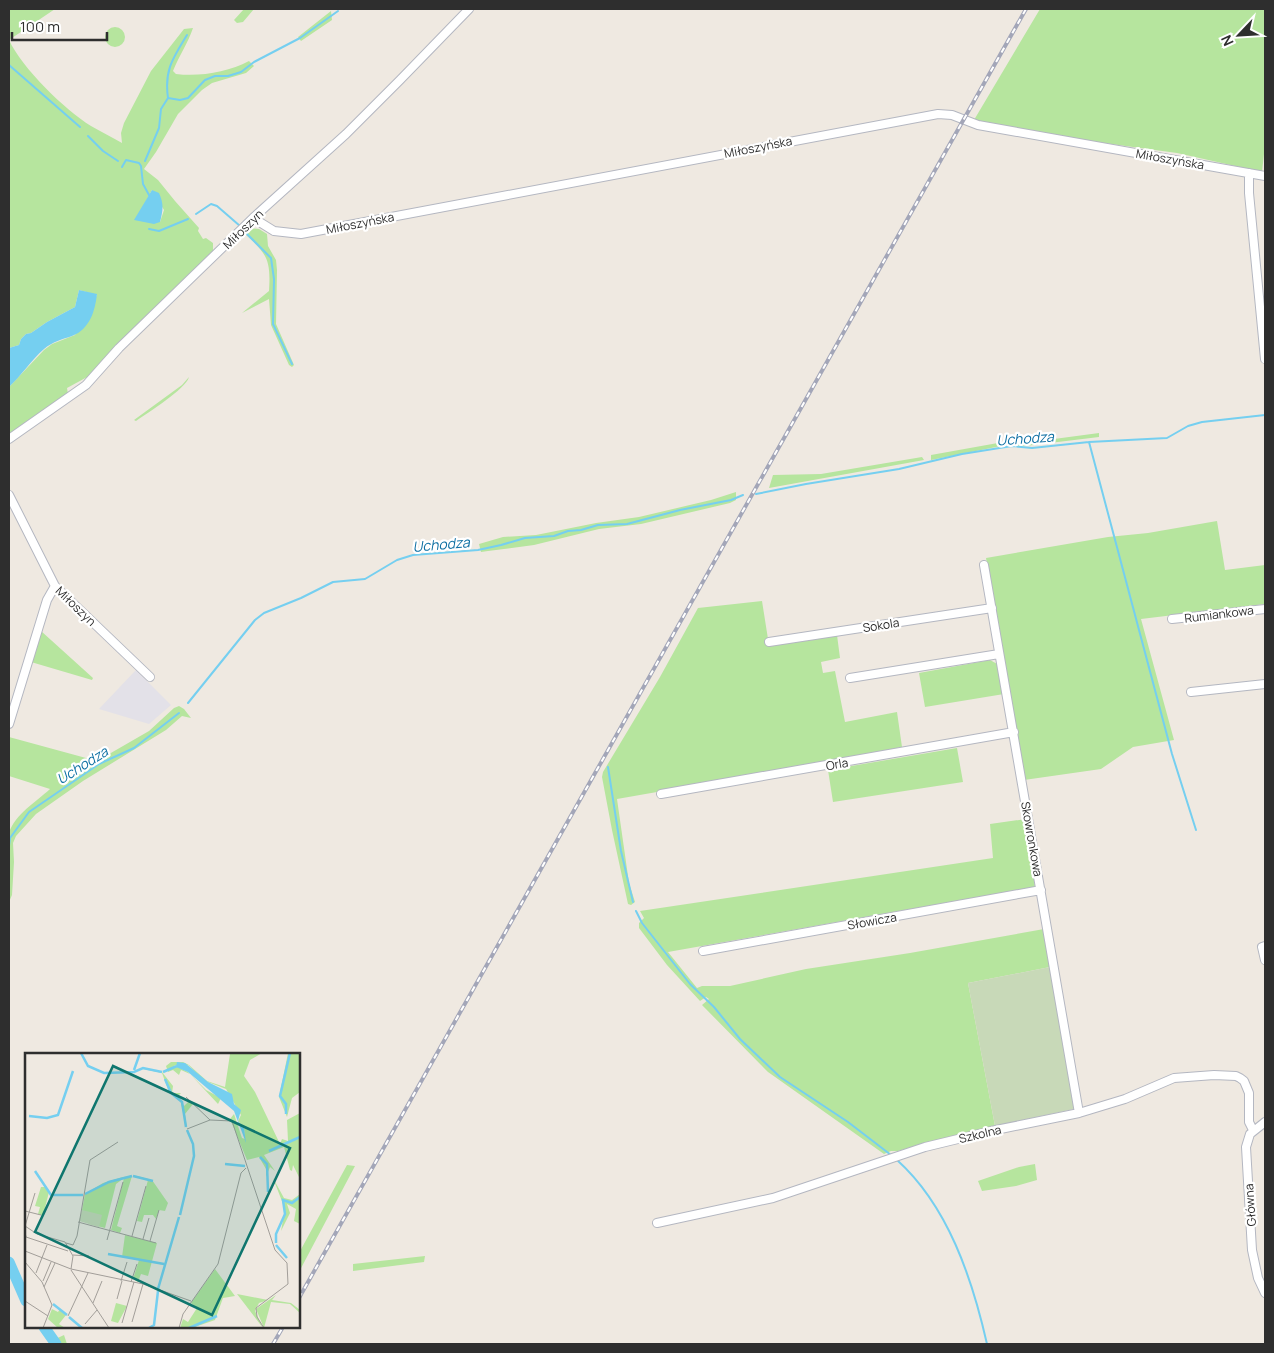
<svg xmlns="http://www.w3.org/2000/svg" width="1274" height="1353" font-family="Manrope,sans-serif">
	<rect width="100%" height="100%" fill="#efe9e1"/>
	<path fill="#e3e1e8" d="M136,670L171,705L149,724L99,709Z"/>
	<path fill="#b6e59e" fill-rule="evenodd" d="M9,9H55L9,40C22,68 65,110 91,126C101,132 112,137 122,143L121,133L124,123L151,71L184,29L193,28C188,43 179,56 173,71L176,74C200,77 228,72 249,61L254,66L246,73L212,83L202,90L178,114L156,152L144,169L158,180L175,201L199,228L198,231L203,239L206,238L213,243V254L96,370L89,376L67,388L68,394L9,434V387L44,350L52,344L75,335L97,295L79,290L75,307L47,322L31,333L26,334L21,339L19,345L9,348ZM152,190L164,210L160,222L145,203Z
		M244,9H254L243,22L237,23L234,20Z
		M1040,9H1265V145L1262,172L1177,153L1082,140L974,120Z
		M331,11L332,20L301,41L298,37Z
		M105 37a10 10 0 1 1 20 0a10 10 0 1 1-20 0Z
		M249,228L259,229L267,234L268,246L276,260L277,270L276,324L294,365L292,367L289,365L271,325L269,299L242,313L269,291C271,259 267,254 244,233Z
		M189,377C186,389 147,413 136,421L134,420L182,385Z
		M1099,433V437L1025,446L1006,445L931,460V455L1009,441H1039Z
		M922,457L924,460L769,488L773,475L821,474Z
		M736,492V500L730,503L641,524L599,529L534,545L488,551L481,552L479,544L503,537L536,535L596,523L639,517L711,500Z
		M1217,521L1225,570L1265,565V604L1141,619L1174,740L1133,747L1101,769L1024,780L986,558L1108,537L1148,533Z
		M762,601L768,639L837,635L840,658L821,662L823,673L835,671L845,722L897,712L902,747L800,767L617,799L629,883L635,902L631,905L628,904L612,830L602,777L603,772L660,677L698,608Z
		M41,631L93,678L92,680L31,662Z
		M990,660L999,665L1004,694L925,707L919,673Z
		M179,706L184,709L191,718L182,716L166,730L83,781L36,814L16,836L13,843L14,862L12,895L9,902V833C15,814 36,802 50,789L9,776V737L97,761L149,731L174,708Z
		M957,748L963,782L833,802L828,770Z
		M1026,819L1035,887L668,952L697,988L702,986H730L806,969L910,953L1044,929L1050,967L968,983L995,1126L948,1137L898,1151H891L884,1154L768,1072L702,1005L709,999L706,997L700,1001L667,965L639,928V923L644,918L640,911L993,858L990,824Z
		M1035,1164L1037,1180L1016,1186L982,1191L978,1181L1019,1167Z
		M347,1165L355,1166L299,1272V1253Z
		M425,1256L424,1262L353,1271V1264Z
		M64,1335L67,1344H49V1342Z"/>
	<path fill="#c8d9b8" d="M1050,967L1074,1109L995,1126L968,983Z"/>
	<path fill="#75cff0" d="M152,190L159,193C164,204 163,210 160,222L154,224L134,220Z
		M79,290L97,294C95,311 90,329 72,336C63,339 52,342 44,349C31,360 22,375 9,387V348L19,345L21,339L26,334L31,333L47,322L75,307Z"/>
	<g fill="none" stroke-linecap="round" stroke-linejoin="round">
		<path stroke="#75cff0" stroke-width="2" d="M9,65L80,127
			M168,98C164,70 173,58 187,35
			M88,136L103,151L118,161
			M145,161L159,128L161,109L168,98L180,100L188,98L205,80L215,76H228L241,72L254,62L300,38L338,11
			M122,167L126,160L139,163L141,166L143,184L149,195
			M196,214L211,204L217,206L240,226
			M149,229L159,231L188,219
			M245,232L271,258L274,279L273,324L292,364
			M1089,442L1172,754L1196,830
			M756,494L806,484L899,469L962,454L1012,446L1032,448L1089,442L1167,438L1188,426L1202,422L1265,415
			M188,703L255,620L264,613L301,598L333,582L365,579L397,560L413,555L478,550L501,545L525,538L554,536L568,531L581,530L598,525L627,524L680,510L731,500L743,495
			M608,767L621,851L633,902
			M9,846L10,838L29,812L99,764L134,748L179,713
			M636,911L642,923L690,984L714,1007L740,1039L780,1077L848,1122L891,1155
			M897,1160C948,1206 972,1278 987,1344"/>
		<path stroke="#75cff0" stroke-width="11" d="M9,1262L26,1301
			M44,1327L56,1344"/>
		<g stroke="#b4b7c1" stroke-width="10">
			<path id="minor" d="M1249,173V193L1265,359
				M253,218L274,231L301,234L938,114L952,115L978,125L1265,176
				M9,439L86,385L119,348L253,218L346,134L400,80L469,9
				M9,495L55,586L150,677
				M984,565L1079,1113
				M1172,619L1265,609
				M769,642L992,608
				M850,678L999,654
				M1191,692L1265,684
				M9,724L47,600L55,586
				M661,794L1014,732
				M1265,946L1262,947L1265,960
				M703,951L1041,890
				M1265,1122L1250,1134L1246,1147L1252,1250L1258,1278L1265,1293
				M657,1223L773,1198L925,1147L991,1131L1079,1113L1125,1099L1174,1078L1214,1075L1236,1076L1240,1078L1244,1081L1249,1093V1122L1253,1130"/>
		</g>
		<use href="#minor" stroke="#fff" stroke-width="8"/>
		<g stroke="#a3a6b8" stroke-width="4">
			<path id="rail" d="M299,1298L1026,9
				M273,1344L283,1327"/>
		</g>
		<use href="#rail" stroke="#fff" stroke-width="2" stroke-dasharray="5.5" stroke-linecap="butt"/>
	</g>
	<g text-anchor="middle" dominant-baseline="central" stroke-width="4.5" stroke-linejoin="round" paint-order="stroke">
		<g font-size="12" fill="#2e2e2e" stroke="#fff">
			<text transform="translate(758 147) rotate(-11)">Miłoszyńska</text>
			<text transform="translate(1170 159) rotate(10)">Miłoszyńska</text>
			<text transform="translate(360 223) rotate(-11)">Miłoszyńska</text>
			<text transform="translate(243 229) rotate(-44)">Miłoszyn</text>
			<text transform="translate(76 606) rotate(44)">Miłoszyn</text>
			<text transform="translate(1219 614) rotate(-7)">Rumiankowa</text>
			<text transform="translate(881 625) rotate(-9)">Sokola</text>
			<text transform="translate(837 764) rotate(-10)">Orla</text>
			<text transform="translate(1032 839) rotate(80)">Skowronkowa</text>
			<text transform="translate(872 921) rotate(-10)">Słowicza</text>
			<text transform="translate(980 1134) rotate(-13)">Szkolna</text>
			<text transform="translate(1250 1205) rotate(-94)">Główna</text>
		</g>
		<g font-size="14" font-style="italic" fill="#0d6fa3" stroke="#fff">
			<text transform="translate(1025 438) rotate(-4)">Uchodza</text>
			<text transform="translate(441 544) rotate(-5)">Uchodza</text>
			<text transform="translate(82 765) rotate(-32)">Uchodza</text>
		</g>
	</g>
	<g transform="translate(25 1053)">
		<rect width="275" height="275" fill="#efe9e1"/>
		<path d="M237,0L225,7L219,23L230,39L255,91L257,86L263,88L262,67L275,60V126L268,112L267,118L265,117L259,94L239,102L250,118L245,114L241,124V116L234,104L222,107L205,66L209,61L217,85L220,86L219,75L213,68L216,62L201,36L183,29L178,26L163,12H149L163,19L181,37L196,45L193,51L165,21L156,17L154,22L148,17L143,19L141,13L146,9H158L164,12L182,28L200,34L205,1ZM263,0H275V39L267,45L262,64L254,44ZM118,16L120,15L137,19L148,33L147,40H156L153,43L159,53L164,48L168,51L160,61L162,76L155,46L144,39L137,20ZM108,122L127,127L143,150L140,158L134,157L131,166L128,162H119L117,169L112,168L123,127ZM107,123L92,173L97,175L95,180L86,177L99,125L91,131L80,175L64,171L57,157L60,141L78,130L98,124ZM248,125L259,145L267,147L275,141V171L269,168L271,156L262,151L265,160L256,178L260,156ZM16,134H21L24,139L18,163L13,161L15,154L10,153ZM100,182L132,190L123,223L116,221L113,229L108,226L114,207L97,204ZM190,216L210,243L198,245L190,267L167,275H155L158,266L163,269L172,255L166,250ZM212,241L243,247L234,250L230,258L238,275ZM251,242L247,247L266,250L275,257V260L265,251L246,249L239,275L231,256ZM91,250L102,253L93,270L86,268ZM27,256L33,259L35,256L41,262L34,271L40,275H33L23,266Z" fill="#b6e59e"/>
		<path d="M57,157L77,162L74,174L54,168Z" fill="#c8d9b8"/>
		<path d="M152,9L160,10L183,29L207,41L209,51L216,57L213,68L219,75L221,90L209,58L163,19L151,14Z" fill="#75cff0"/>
		<path fill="none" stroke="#75cff0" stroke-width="2.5" d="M56,0L63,13L79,20L109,19L118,15L137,19M109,17L115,0M138,19L152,13M140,26L146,40L157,49L161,74M261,61V51L255,43L265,0M4,63L22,65L33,62L48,18M244,98L275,84M235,104L242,111L243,139M200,111L220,113M10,118L26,142H58M108,123L128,128M60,141L84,129L107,123M155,162L169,103L168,91L162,77M251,190V181L260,161L258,147L267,150L275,144M251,192L262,205M83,201L139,211M133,236L154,164M28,251L42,262M44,264L57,275M124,275L129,272L133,238M164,275L192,263"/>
		<path fill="none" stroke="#a29e99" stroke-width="1" d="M161,44L185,67M162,76L185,67L207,68L250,197L262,210L263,231L231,255L232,264L239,275M0,158L16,162M53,169L131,190M0,173L12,181L40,189L48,203L46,216M0,173L10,140M0,179L1,184L43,198M107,183L121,133M118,186L124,165M82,187L98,129M125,188L134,157M41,190L48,192L52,183L65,107L93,89M0,198L46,216L118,231L166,248M48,202L64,203M0,209L17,229L27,252L18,275M46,217L84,275M11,220L22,192M18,228L26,209M96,228L102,209M106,229L112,211M19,234L30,210M92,246L97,228M0,248L23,263M68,250L77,228M43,263L63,220M107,269L118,231M97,270L109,229M60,271L72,257M154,275L158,261L193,211L216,120L221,115"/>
		<path fill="#0f766e" fill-opacity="0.15" stroke="#0f766e" stroke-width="2.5" d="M88,13L265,95L187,262L10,179Z"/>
		<rect width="275" height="275" fill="none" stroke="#2e2e2e" stroke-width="2.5"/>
	</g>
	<rect width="1274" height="1353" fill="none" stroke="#2e2e2e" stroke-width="20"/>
	<g transform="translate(1239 35) rotate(245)" stroke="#ffffff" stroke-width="4" paint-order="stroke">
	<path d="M0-4L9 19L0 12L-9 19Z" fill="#2e2e2e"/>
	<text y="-8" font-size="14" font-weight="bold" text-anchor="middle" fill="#2e2e2e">N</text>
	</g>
	<path d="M12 32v8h95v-8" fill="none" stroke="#2e2e2e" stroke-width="2.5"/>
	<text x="20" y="32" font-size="15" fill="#2e2e2e" stroke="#ffffff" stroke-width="4" paint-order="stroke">100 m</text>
</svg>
